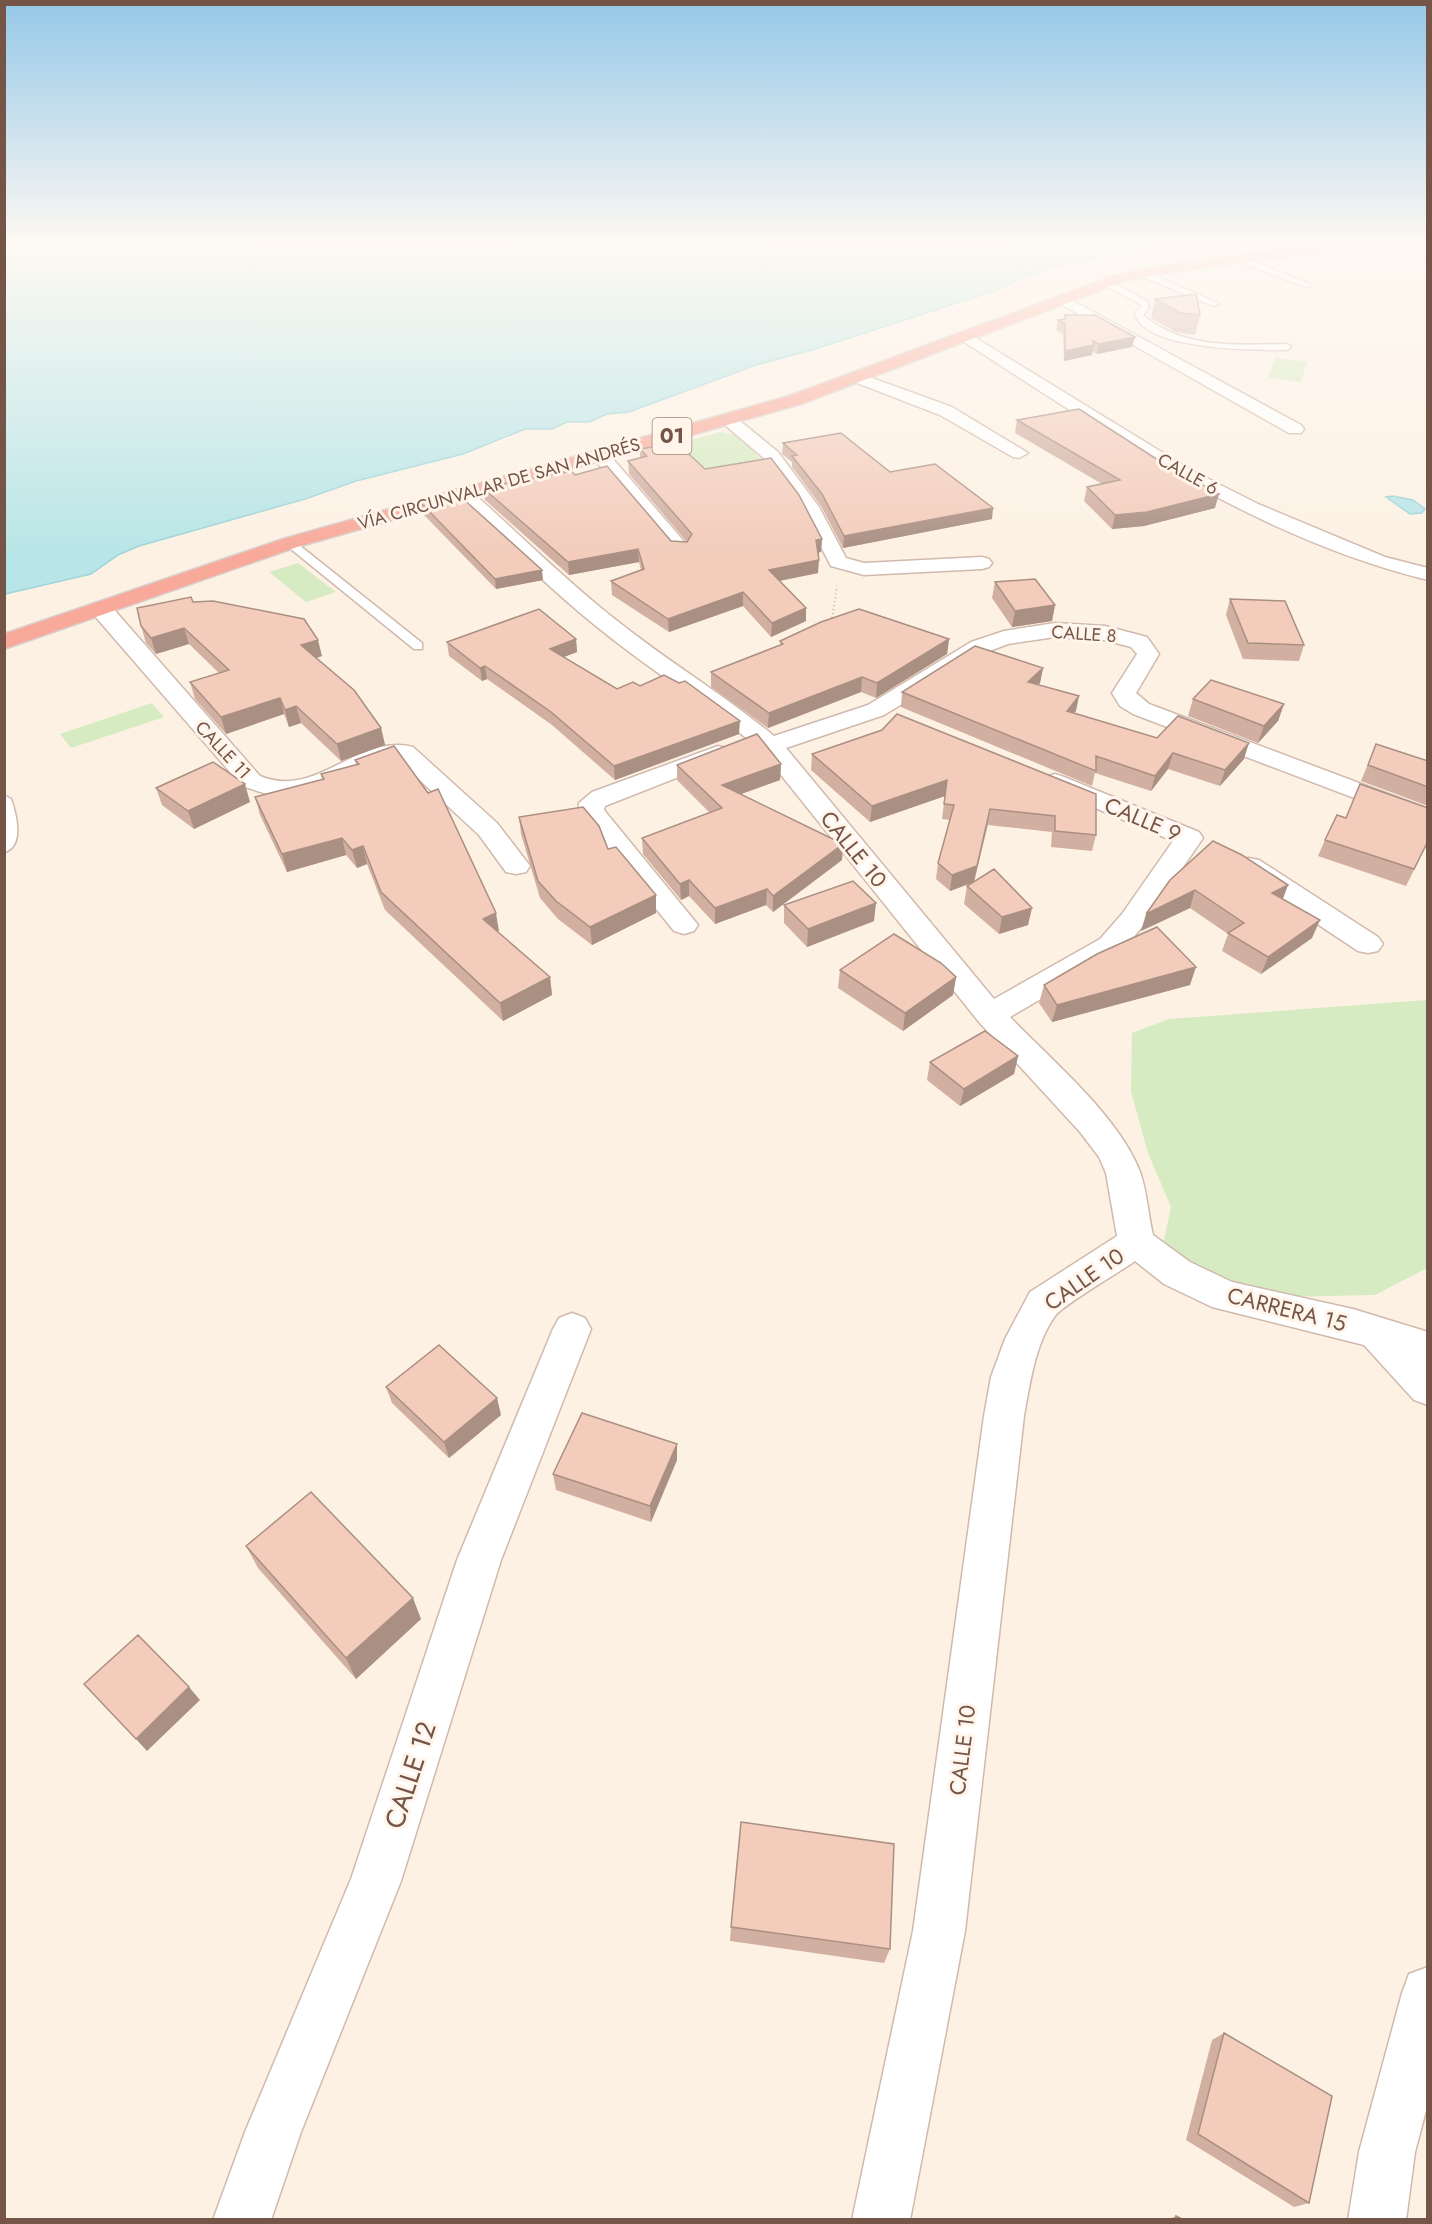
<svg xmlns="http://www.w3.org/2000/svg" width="1432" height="2224" font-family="Jost,sans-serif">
	<rect width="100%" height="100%" fill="#fdf1e4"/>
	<path fill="#d7ebc2" d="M1275,357L1307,362L1301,382L1268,378Z
		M720,432L738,435L771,470L708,481L668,446Z
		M298,563L336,592L306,602L269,572Z
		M152,703L164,717L71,748L60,734Z
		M1427,1000V1268L1375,1295L1282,1297L1215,1283L1161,1254L1171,1207L1148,1153L1131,1092L1132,1033L1169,1019Z"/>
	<path fill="#b8e5e7" stroke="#9ed5d9" stroke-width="1.5" d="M5,245H1163L1064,264L1035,273L991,292L812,350L756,365L629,412L607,414L589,422H567L552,429H525L463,454L356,481L305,499L139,546L118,555L91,574L5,594Z
		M1393,496L1413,500L1425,509L1422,513L1410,514L1386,497Z"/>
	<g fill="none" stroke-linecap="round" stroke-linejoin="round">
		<g stroke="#d1b9ad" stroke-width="3">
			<path id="lane" d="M1237,257H1243L1312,285L1305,287L1237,261Z
				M1139,271H1145L1220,304L1213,306L1139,275Z
				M1104,281H1110L1147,301L1149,308L1143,315C1182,349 1238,345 1287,344L1291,347L1287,350C1257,350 1143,351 1135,313L1141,307L1140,304L1104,285Z
				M286,541H294L422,643V649H414L286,545Z
				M4,795L11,799C16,813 25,847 4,852Z"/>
		</g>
		<g stroke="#d1b9ad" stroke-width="3">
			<path id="street" d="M1400,245H1418L1428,248V257Z
				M1064,296L1301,425L1304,429L1301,433H1289L1059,303L1057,300Z
				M966,332L1191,470L1258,504L1385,557L1428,568V580C1253,537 1110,435 961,340L958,337Z
				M858,373L952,407L1028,453L1019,458L1013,457L940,415L852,381L850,378Z
				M728,415L734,416L778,452L819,507L846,558L864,563L982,557L989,559L992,563L989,567L982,569L864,575L831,566L800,507L766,460L719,420Z
				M601,451L607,452L687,545L690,549L687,553H673L595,460L592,456L595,452Z
				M463,488L470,490C518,533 565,580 616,620C667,661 723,694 774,736L868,705L971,642L1004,631L1055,623L1105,626L1147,637L1159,654L1136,693L1149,704L1428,809V826L1133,714L1120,706L1112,693L1137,654L1131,647L1104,640L1055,637L1008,644L987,652L884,715L786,748L994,999L1100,939L1122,914L1173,841L1046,787L1042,782L1046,777L1055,774L1064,777L1199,832L1203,838L1142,927L1120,953L1010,1017C1051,1060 1119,1116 1140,1172C1147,1191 1148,1214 1153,1235L1190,1262L1232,1282L1353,1309L1428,1332V1405L1414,1400L1364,1345L1212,1307L1164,1284L1135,1261C1120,1272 1064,1304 1055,1316C1035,1344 1030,1383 1024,1416L965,1931L910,2220H852L913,1931L984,1416L991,1377L1005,1339L1030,1292L1117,1236L1106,1173L1099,1157L1080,1132L979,1022L761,750C710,707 653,672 601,630C550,590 504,542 456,498L454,494L456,490Z
				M102,604L110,605L260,776C316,800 358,733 413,747L497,823L530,866L526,872L516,874L506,872L479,835L398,760L303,797H276L242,786L94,615L91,610L94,605Z
				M718,746L727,748L730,753L727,758L605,806L604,810L698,925L694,931L684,934L674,931L582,817L578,811L579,803L592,792Z
				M1249,858L1259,860L1378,937L1383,944L1378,951L1368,953L1358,951L1239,872L1235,866L1239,860Z
				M572,1313L585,1318L591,1329L501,1560L401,1881L301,2132L271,2220H213L245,2132L351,1879L457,1560L553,1329L559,1318Z
				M1428,1967V2103L1415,2152L1406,2220H1348L1359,2152L1402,1993L1409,1974Z"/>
		</g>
		<g stroke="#d9cfcc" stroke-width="3">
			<path id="highway" d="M1314,245H1348L1341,249L1165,273L1125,281L801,404L297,547L4,649V634L283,539L789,396L1116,275L1165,265Z"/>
		</g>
		<path stroke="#d8af9e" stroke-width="2" stroke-dasharray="1 3" stroke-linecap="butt" d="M832,618L837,586"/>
		<path stroke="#d8af9e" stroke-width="3" stroke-dasharray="1 3" stroke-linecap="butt" d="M831,621L833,617"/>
		<use href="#lane" fill="#fff" fill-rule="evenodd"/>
		<use href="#street" fill="#fff" fill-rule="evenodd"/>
		<use href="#highway" fill="#f8a99a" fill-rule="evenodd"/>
	</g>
	<path fill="#d1afa1" d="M1155,299L1200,315L1195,335L1176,332L1151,318Z
		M1065,315L1135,337L1132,347L1097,354L1092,351V355L1064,361L1063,334L1056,330L1058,320L1064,319Z
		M1017,420L1215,508L1144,526L1112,529L1084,501L1087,487L1102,484L1015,433Z
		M783,443L890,472L992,519L843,548L821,506L792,467V462L782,454Z
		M640,449L705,469L822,539L821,552L818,553V573L780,581L806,608V621L771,637L743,606L669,632L612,595L611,581L641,570L639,562L569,575L485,500L483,488L575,475L671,541L687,542L629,474L628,461L640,458Z
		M422,504L543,580L496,589L423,514Z
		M995,582L1055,605L1052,621L1012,627L992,598Z
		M1230,599L1304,645L1299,661L1243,659L1226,615Z
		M193,602L322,656L316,658L381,728L385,745L341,761L301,723L289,727L284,714L226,734L195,699L190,682L219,673L189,644L156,654L146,643L141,626Z
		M576,639L577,652L563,657L617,689L640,686L739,734L615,780L552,725L487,679L482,681L449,656L447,642Z
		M949,639L947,654L876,698L861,692L768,728L711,687V672L780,645V641Z
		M1043,668L1040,683L1038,685L1076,711L1074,713L1157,738L1244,759L1220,786L1168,769L1151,791L1095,773L1092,786L901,707L902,692Z
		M1193,699L1284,704L1278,721L1258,743L1188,716Z
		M882,730L1096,835L1092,851L1051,847L1052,832L988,825L974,882L1028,925L999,934L964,904L967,886L974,882L950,891L936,879L938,863L950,820L942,819L945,796L870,822L811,770L812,754Z
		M1376,744L1428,761V806L1361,781Z
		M394,746L499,931H497L550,977L552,995L503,1021L385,910L367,864L357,868L346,855L287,872L260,815L255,797L322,780L321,774L356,765L355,760Z
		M781,764L780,780L740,794L843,844L842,860L773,912L766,905L715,924L689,896L681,900L643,854L642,838L710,813L677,780V765Z
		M156,788L250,802L194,829L162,805Z
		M1428,808V842L1406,886L1318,856L1325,840L1346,818Z
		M519,817L608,849L656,895V913L592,945L558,919L540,898L521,834Z
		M1170,880L1288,885L1283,899L1312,938L1261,974L1222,951L1228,934L1190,908L1141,931Z
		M784,905L874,921L807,947L784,923Z
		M840,970L956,977L953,995L903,1031L838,988Z
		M1044,985H1190L1052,1022L1039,1003Z
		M1018,1056L1014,1074L960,1106L927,1080L930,1062Z
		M386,1387L501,1415L449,1458L392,1403Z
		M677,1444V1460L651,1522L556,1490L553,1474Z
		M246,1546L421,1619L356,1679L258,1568Z
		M731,1927L890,1949L884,1963L730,1941Z
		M1224,2033L1309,2203L1294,2207L1186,2140L1212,2040Z
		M1176,2216L1184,2220H1167Z"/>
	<path fill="#aa8f83" d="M1135,337L1132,347L1097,354L1099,344Z
		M1094,345L1092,355L1064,361L1065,351Z
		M1219,494L1215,508L1144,526L1112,529L1115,515Z
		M993,508L992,519L843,548L844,536Z
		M822,539L821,552L815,553L816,540Z
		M638,549L639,562L569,575L568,562Z
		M819,560L818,573L768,583L769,570Z
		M542,570L543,580L496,589L495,579Z
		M743,592V606L669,632L668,619Z
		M1055,605L1052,621L1012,627L1015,611Z
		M806,608V621L771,637L772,623Z
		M184,628L189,644L156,654L151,638Z
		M576,639L577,652L551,662L550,649Z
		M949,639L947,654L876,698L877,683Z
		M318,640L322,656L305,662L301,645Z
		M485,666L487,679L482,681L480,668Z
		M1043,668L1040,683L1025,697L1028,682Z
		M862,677L861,692L768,728L769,713Z
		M1079,696L1076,711L1064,726L1067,711Z
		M280,698L284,714L226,734L221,717Z
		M1284,704L1278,721L1258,743L1264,726Z
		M296,706L301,723L289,727L285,710Z
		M740,721L739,734L615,780L614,766Z
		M381,728L385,745L341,761L337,744Z
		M1249,743L1244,759L1220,786L1225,770Z
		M1173,753L1168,769L1151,791L1155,776Z
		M781,764L780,780L722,801V785Z
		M947,780L945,796L870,822L872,806Z
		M245,784L250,802L194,829L188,811Z
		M990,809L974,882L950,891L952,875Z
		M342,838L346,855L287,872L282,854Z
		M843,844L842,860L773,912V896Z
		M363,846L367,864L357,868L352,850Z
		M689,880V896L681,900L680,884Z
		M1288,885L1281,903L1272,893Z
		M767,889L766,905L715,924V908Z
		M1195,890L1190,908L1141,931L1146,914Z
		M656,895V913L592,945L590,927Z
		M876,903L874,921L807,947L808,929Z
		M1032,908L1028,925L999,934L1002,917Z
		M496,913L499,931L486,937L483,919Z
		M1320,920L1312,938L1261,974L1268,957Z
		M1196,967L1190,985L1052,1022L1057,1005Z
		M550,977L552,995L503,1021L500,1003Z
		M956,977L953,995L903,1031L905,1013Z
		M1018,1056L1014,1074L960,1106L964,1089Z
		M497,1398L501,1415L449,1458L444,1442Z
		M677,1444V1460L651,1522L650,1506Z
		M413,1598L421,1619L356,1679L346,1658Z
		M189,1687L200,1700L147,1751L136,1739Z"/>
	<path fill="#f3ccbb" stroke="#aa8f83" stroke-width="1.5" d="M1196,294L1200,315L1180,313L1155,299Z
		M1065,315H1095L1135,337L1099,344L1093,341L1094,345L1065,351V324L1058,320L1065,319Z
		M1079,409L1158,460L1219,494L1147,512L1115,515L1087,487L1120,480L1017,420Z
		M841,433L890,472L935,464L993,508L844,536L822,494L792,456L797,455L783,443Z
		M677,443L705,469L771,458L799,495L822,539L816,540L819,560L769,570L806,608L772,623L743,592L668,619L611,581L644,569L638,549L568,562L483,488L571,471L575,475L607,466L671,541L687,542L692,534L628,461L647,456L640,449Z
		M460,496L542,570L495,579L422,504Z
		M1035,579L1055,605L1015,611L995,582Z
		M191,597L193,602L213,601L304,619L318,640L301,645L354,690L381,728L337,744L296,706L285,710L280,698L221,717L190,682L229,670L184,628L151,638L141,626L137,608Z
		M1230,599L1285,601L1304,645L1248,643Z
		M539,609L576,639L550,649L617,689L633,682L640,686L664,675L679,683L685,681L740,721L614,766L551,712L485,666L480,668L447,642Z
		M859,609L949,639L877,683L862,677L769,713L711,672L783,644L780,641L821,622Z
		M975,646L1043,668L1028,682L1079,696L1067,711L1157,738L1178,716L1249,743L1225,770L1173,753L1155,776L1096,756V771L902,692Z
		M1211,680L1284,704L1264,726L1193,699Z
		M897,714L1096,794V835L1055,831V816L990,809L977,866L952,875L938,863L954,805L944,804L947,780L872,806L812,754L882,730Z
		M757,734L781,764L722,785L843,844L773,896L767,889L715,908L689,880L680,884L642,838L722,808L677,765Z
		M1376,744L1428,761V787L1368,765Z
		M394,746L428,793L438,789L496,913L483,919L550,977L500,1003L381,892L363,846L352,850L342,838L282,854L255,797L324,779L321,774L359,764L355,760Z
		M213,762L245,784L188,811L156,788Z
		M1360,784L1428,808V841L1414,869L1325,840L1337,815L1346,818Z
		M583,807L599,826L608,849L616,847L656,895L590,927L556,901L538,881L519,817Z
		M1213,841L1242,855L1288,885L1272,893L1320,920L1268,957L1228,933L1244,923L1195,890L1146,914L1170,880Z
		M994,869L1032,908L1002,917L967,886Z
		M853,881L876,903L808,929L784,905Z
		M1157,927L1196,967L1057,1005L1044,985L1097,954Z
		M894,934L941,963L956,977L905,1013L840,970Z
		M985,1031L1018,1056L964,1089L930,1062Z
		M439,1345L497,1398L444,1442L386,1387Z
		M582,1413L677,1444L650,1506L553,1474Z
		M311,1492L413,1598L346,1658L246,1546Z
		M138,1635L189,1687L136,1739L84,1684Z
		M741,1822L894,1844L890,1949L731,1927Z
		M1224,2033L1332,2096L1309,2203L1198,2134Z
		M1176,2216L1184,2220H1176Z"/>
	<linearGradient id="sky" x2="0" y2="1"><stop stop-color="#95c8e8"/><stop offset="0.44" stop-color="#fef9f3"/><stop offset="1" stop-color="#fef9f3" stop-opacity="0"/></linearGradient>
	<rect width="1432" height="556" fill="url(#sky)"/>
	<g text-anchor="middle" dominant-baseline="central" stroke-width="6" stroke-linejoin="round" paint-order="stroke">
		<g font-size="18" fill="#765549" stroke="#fff5eb">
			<text transform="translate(1188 474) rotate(29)">CALLE 6</text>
			<text transform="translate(499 484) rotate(-16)">VÍA CIRCUNVALAR DE SAN ANDRÉS</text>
			<text transform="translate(1084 634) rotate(4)">CALLE 8</text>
			<text transform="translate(223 750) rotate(47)">CALLE 11</text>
		</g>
		<rect fill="#fff5eb" stroke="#9f857a" stroke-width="1.5" x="652.5" y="418" width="39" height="36" rx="4.5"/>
		<g font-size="21" font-weight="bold" fill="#765549">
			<text x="672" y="436">01</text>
		</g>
		<g font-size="22" fill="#765549" stroke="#fff5eb">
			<text transform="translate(1143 819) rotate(23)">CALLE 9</text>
			<text transform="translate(854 849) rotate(51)">CALLE 10</text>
			<text transform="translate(1084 1279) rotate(-35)">CALLE 10</text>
			<text transform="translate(1287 1309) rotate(14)">CARRERA 15</text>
			<text transform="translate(962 1750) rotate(-83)">CALLE 10</text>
		</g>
		<g font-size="27" fill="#765549" stroke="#fff5eb">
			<text transform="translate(410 1775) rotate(-72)">CALLE 12</text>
		</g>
	</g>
	<rect width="1432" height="2224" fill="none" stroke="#765549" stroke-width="12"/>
</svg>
